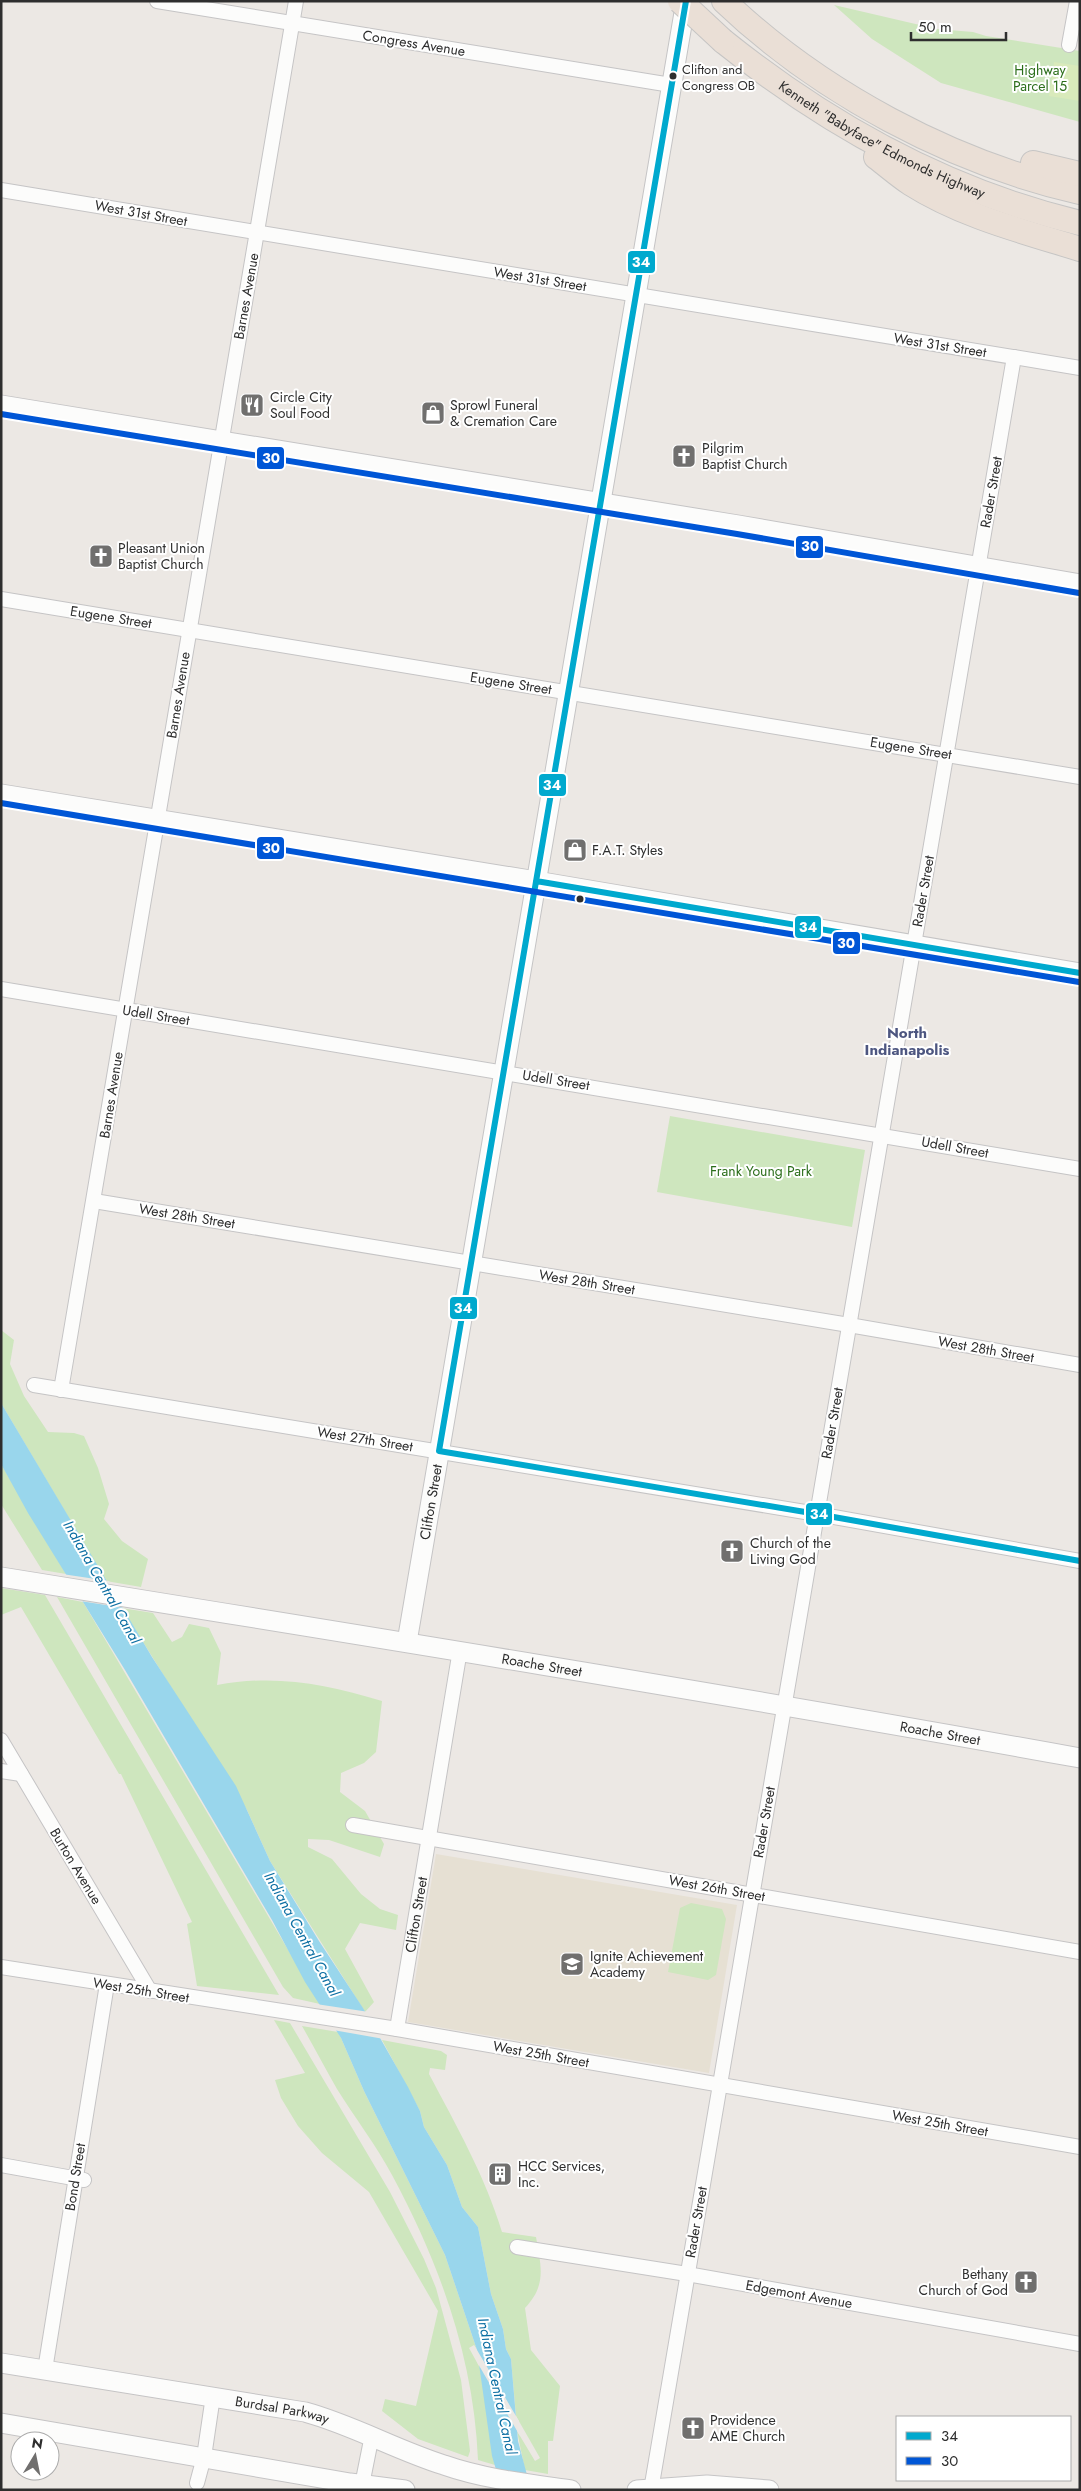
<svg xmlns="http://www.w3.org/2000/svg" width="1081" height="2491" font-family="Jost,sans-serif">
	<rect width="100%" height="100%" fill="#ece8e4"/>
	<path fill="#e6e0d3" d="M436,1854L737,1905L709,2073L408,2022Z"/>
	<path fill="#cee6be" d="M834,5L937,29L973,32L986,36L1080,51V122L941,83L872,39Z
		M670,1116L865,1150L852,1227L657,1192Z
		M1,1330L14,1340L10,1364L24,1396L48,1432L74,1433L84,1436L98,1468L109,1504L104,1519L122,1541L148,1559L141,1587L106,1581L1,1403Z
		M1,1464L66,1574L42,1570L1,1504Z
		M1,1588L45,1595L279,1995L197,1986L187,1924L192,1922L121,1774H119L21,1607L1,1615Z
		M57,1597L83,1602L320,2004L293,1998L283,1987Z
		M122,1608L153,1613L172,1642L182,1637L189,1624L209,1628L221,1653L217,1685C276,1674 326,1684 382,1701L376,1752L364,1763L341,1773L340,1792L365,1811L384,1844L380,1857L329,1840L308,1839V1847L332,1859L361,1894L380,1909L398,1915L396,1930L360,1923L345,1949L374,2002L365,2012L270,1861L247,1810Z
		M691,1903L722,1909L726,1919L716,1975L708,1980L668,1972L680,1908Z
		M274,2020L290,2023L390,2192L424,2259L436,2288L461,2380L470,2451L468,2457L418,2439L382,2411L385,2399L416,2406L438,2311L369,2192L322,2153L298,2126L281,2098L275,2080L305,2073Z
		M302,2026L338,2032L341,2038L364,2091L445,2255L477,2350L474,2345L469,2348L480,2368L495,2465L478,2460C474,2359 440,2264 392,2175C376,2145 355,2118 337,2089C325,2068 314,2047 302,2026Z
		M382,2040L441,2051L447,2055L445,2070L430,2068L429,2074C456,2125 485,2176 502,2232L536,2237C541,2266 547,2285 525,2308L531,2350L560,2386L553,2441H548V2474L525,2470L517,2431L535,2461L540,2458L516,2416L511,2359L506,2349L503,2329L491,2294L478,2227L462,2207L447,2165L424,2127L420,2111Z"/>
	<path fill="#d9eabb" d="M1054,62L1080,66V101L1049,96Z"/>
	<path fill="#99d6ec" d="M1,1403L152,1657L236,1786L270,1861L319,1941L363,2008L408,2087L420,2111L424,2127L447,2165L462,2207L478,2227L491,2294L503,2329L506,2349L511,2359L518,2441L531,2490H502L492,2456L477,2350L445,2255L364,2091L341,2038L305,1982L272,1920L125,1670L28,1513L1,1464Z"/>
	<path fill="#ece8e4" d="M62,1574L109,1581L125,1608L80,1601Z
		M316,2004L369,2012L384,2039L333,2030Z
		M474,2345L519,2421L520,2436L477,2362Z"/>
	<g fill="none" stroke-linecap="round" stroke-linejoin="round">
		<g stroke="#c5c4c5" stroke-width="16">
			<g id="street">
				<path d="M157,1L671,85"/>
				<path d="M1069,45L1077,1"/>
				<path d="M1,190L1080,368"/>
				<path d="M1,599L1080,777"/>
				<path d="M1,989L1080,1169"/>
				<path d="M94,1201L849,1325L1080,1365"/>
				<path d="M34,1385L817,1514L1080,1561"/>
				<path d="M61,1390L296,1"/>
				<path d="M1,1740L150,1991"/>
				<path d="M1,1771L21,1774"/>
				<path d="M353,1825L1080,1952"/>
				<path d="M1,1967L397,2029L1080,2147"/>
				<path id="s1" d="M397,2029L460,1650"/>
				<path d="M1,2165L84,2180"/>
				<path d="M517,2247L687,2274L1080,2344"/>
				<path d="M45,2370L107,1984"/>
				<path d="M197,2483L204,2457L213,2396"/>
				<path d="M361,2490L372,2435"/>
				<path d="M651,2490L1014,357"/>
			</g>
		</g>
		<g stroke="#c5c4c5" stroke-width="21">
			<g id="secondary">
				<path d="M1,405L738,525L1080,584"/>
				<path d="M1,794L536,881L1080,973"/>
				<path id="s2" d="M1,1577C361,1635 721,1693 1080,1758"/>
				<path id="s3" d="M407,1642L686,1"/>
				<path id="s4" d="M1,2363L305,2412C353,2425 396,2450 444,2465C484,2479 529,2484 571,2490"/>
				<path d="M1,2423L350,2483L405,2490"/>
				<path d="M637,2490L707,2485L769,2490"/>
			</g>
		</g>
		<g stroke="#c6c5c4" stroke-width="26">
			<g id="highway">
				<path d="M724,1C819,92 952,163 1080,192"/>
				<path id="s5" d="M723,41C829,126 947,191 1080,223"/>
				<path d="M876,157C888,166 898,175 910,183C962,216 1022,231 1080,249"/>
				<path d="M1033,163L1080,174"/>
			</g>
		</g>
		<use href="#street" stroke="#fcfcfb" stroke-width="14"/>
		<use href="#secondary" stroke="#fcfcfb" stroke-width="19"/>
		<use href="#highway" stroke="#eadfd6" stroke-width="24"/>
		<g stroke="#c6c5c4" stroke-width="26" stroke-linecap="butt">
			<path id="highway-bridge" d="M680,1L723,41"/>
		</g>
		<use href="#highway-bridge" stroke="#eadfd6" stroke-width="24"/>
		<g stroke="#fff" stroke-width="10">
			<path id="bus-1" d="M686,1L439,1451L817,1514L1080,1561
				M536,881L1080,973"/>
		</g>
		<g stroke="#fff" stroke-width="10">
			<path id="bus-2" d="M1,414L737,534L1079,593
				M1,803L1079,982"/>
		</g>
		<use href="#bus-1" stroke="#00a9ce" stroke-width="6"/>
		<use href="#bus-2" stroke="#0056d6" stroke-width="6"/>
	</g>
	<defs>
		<g id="restaurant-square" transform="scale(1.25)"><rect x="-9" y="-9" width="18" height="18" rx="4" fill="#706f6e" stroke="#fff"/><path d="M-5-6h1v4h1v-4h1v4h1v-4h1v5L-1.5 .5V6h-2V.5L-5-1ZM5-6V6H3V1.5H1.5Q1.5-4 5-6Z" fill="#fff"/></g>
		<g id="shop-square" transform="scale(1.25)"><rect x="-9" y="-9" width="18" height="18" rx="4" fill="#706f6e" stroke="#fff"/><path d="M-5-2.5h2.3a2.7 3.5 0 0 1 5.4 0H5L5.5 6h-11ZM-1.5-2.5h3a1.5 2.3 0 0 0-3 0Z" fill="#fff"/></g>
		<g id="church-square" transform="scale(1.25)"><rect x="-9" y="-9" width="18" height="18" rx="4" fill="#706f6e" stroke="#fff"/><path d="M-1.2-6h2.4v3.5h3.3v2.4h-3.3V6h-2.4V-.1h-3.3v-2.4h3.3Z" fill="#fff"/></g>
		<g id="school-square" transform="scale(1.25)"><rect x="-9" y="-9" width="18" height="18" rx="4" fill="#706f6e" stroke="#fff"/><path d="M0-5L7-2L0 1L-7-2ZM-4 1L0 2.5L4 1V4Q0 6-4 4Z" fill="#fff"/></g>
		<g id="building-square" transform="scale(1.25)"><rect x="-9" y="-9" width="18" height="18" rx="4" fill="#706f6e" stroke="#fff"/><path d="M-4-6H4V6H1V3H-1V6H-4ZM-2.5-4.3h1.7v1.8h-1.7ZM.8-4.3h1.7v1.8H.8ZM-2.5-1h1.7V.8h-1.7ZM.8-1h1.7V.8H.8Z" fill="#fff"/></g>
	</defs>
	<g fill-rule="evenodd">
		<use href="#restaurant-square" x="252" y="405"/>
		<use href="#shop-square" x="433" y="413"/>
		<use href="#church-square" x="684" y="456"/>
		<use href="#church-square" x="101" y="556"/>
		<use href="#shop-square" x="575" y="850"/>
		<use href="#church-square" x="732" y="1551"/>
		<use href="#school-square" x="572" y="1964"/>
		<use href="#building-square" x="500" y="2174"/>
		<use href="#church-square" x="1026" y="2282"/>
		<use href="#church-square" x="693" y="2428"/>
	</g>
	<g fill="#2e2e2e" stroke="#fff" stroke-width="2">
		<circle cx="673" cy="76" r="4.5"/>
		<circle cx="580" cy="899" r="4.5"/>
	</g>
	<g text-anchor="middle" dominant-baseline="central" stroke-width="4" stroke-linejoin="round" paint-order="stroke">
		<g font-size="13" fill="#2e2e2e" stroke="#fff" text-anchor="start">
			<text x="682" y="69">Clifton and<tspan x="682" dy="16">Congress OB</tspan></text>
		</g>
		<g font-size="14" fill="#2e2e2e" stroke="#fff">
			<text transform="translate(414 43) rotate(9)">Congress Avenue</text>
			<text stroke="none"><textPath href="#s5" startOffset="188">Kenneth "Babyface" Edmonds Highway</textPath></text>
			<text transform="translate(141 213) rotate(10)">West 31st Street</text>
			<text transform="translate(540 279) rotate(9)">West 31st Street</text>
			<text transform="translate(246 296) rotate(-80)">Barnes Avenue</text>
			<text transform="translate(940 345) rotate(9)">West 31st Street</text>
			<text transform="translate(991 492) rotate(-80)">Rader Street</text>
			<text transform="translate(111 617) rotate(9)">Eugene Street</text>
			<text transform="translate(511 683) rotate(9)">Eugene Street</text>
			<text transform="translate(178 695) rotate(-81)">Barnes Avenue</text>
			<text transform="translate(911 748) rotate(9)">Eugene Street</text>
			<text transform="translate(923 891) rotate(-80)">Rader Street</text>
			<text transform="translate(156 1015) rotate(9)">Udell Street</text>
			<text transform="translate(556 1080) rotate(9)">Udell Street</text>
			<text transform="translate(111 1095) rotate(-81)">Barnes Avenue</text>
			<text transform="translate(955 1147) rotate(10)">Udell Street</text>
			<text transform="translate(187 1216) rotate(9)">West 28th Street</text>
			<text transform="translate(587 1282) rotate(9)">West 28th Street</text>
			<text transform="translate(986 1349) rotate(10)">West 28th Street</text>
			<text transform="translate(832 1423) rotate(-80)">Rader Street</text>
			<text transform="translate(365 1439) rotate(9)">West 27th Street</text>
			<text stroke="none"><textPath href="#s3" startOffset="142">Clifton Street</textPath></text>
			<text stroke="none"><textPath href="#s2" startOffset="548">Roache Street</textPath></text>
			<text stroke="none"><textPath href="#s2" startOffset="952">Roache Street</textPath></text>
			<text transform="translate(764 1822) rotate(-80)">Rader Street</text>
			<text transform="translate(76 1866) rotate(59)">Burton Avenue</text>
			<text transform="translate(717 1888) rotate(10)">West 26th Street</text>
			<text stroke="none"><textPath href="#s1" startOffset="116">Clifton Street</textPath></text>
			<text transform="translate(141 1990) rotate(9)">West 25th Street</text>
			<text transform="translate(541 2054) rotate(10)">West 25th Street</text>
			<text transform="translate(940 2123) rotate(10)">West 25th Street</text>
			<text transform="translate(75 2177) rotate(-81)">Bond Street</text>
			<text transform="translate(696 2222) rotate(-80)">Rader Street</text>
			<text transform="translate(799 2294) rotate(10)">Edgemont Avenue</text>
			<text stroke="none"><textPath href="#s4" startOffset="285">Burdsal Parkway</textPath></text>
		</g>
		<g font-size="14" fill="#2c6e1b" stroke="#fff">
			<text x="1040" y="70">Highway<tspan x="1040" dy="16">Parcel 15</tspan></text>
			<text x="761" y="1171">Frank Young Park</text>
		</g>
		<g font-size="14" fill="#2e2e2e" stroke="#fff" text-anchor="start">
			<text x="270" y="397">Circle City<tspan x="270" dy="16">Soul Food</tspan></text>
			<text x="450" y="405">Sprowl Funeral<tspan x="450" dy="16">&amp; Cremation Care</tspan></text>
			<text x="702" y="448">Pilgrim<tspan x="702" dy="16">Baptist Church</tspan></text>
			<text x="118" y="548">Pleasant Union<tspan x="118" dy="16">Baptist Church</tspan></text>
			<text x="592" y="850">F.A.T. Styles</text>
			<text x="750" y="1543">Church of the<tspan x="750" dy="16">Living God</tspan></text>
			<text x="590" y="1956">Ignite Achievement<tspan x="590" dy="16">Academy</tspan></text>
			<text x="518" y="2166">HCC Services,<tspan x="518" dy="16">Inc.</tspan></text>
			<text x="1008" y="2274" text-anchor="end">Bethany<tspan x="1008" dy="16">Church of God</tspan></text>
			<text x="710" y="2420">Providence<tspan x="710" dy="16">AME Church</tspan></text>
		</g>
		<g font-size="15" font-weight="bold" fill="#4d5680" stroke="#fff">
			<text x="907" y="1033">North<tspan x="907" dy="17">Indianapolis</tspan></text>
		</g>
		<g font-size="15" font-style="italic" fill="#0d6fa3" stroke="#fff">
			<text transform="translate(102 1582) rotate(60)">Indiana Central Canal</text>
			<text transform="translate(302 1934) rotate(61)">Indiana Central Canal</text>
			<text transform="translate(497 2386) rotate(78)">Indiana Central Canal</text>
		</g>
	</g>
	<g stroke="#fff" stroke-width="2">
		<rect x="627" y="250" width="29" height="24" rx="5" fill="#00a9ce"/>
		<rect x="256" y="446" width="29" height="24" rx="5" fill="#0056d6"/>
		<rect x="795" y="535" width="29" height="24" rx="5" fill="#0056d6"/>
		<rect x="538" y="773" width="29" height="24" rx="5" fill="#00a9ce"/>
		<rect x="256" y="836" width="29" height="24" rx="5" fill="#0056d6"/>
		<rect x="794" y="915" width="28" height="24" rx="5" fill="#00a9ce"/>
		<rect x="832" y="931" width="29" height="24" rx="5" fill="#0056d6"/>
		<rect x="449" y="1296" width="29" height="24" rx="5" fill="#00a9ce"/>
		<rect x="805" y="1502" width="28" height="24" rx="5" fill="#00a9ce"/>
	</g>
	<g font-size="14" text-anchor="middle" font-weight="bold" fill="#fff">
		<text x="641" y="267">34</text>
		<text x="271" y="463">30</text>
		<text x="810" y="551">30</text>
		<text x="552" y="790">34</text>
		<text x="271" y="853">30</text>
		<text x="808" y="932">34</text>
		<text x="846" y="948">30</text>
		<text x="463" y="1313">34</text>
		<text x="819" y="1519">34</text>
	</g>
	<rect width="1081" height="2491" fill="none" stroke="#2e2e2e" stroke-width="5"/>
	<rect x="896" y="2416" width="175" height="65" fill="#ffffff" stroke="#ababab"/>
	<rect x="906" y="2432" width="25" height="8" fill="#00a9ce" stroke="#ababab"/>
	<text x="941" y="2441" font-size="15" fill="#2e2e2e">34</text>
	<rect x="906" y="2457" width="25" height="8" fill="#0056d6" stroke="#ababab"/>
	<text x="941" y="2466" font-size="15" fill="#2e2e2e">30</text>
	<g transform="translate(35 2456) rotate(10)"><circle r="24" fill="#ffffff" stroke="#ababab"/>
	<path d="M0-4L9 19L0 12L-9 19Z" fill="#706f6e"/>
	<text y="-8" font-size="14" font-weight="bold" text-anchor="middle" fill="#2e2e2e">N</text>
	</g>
	<path d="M911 32v8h95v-8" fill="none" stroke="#2e2e2e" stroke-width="2.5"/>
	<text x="918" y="32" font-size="15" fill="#2e2e2e" stroke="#ffffff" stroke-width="4" paint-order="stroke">50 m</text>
</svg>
